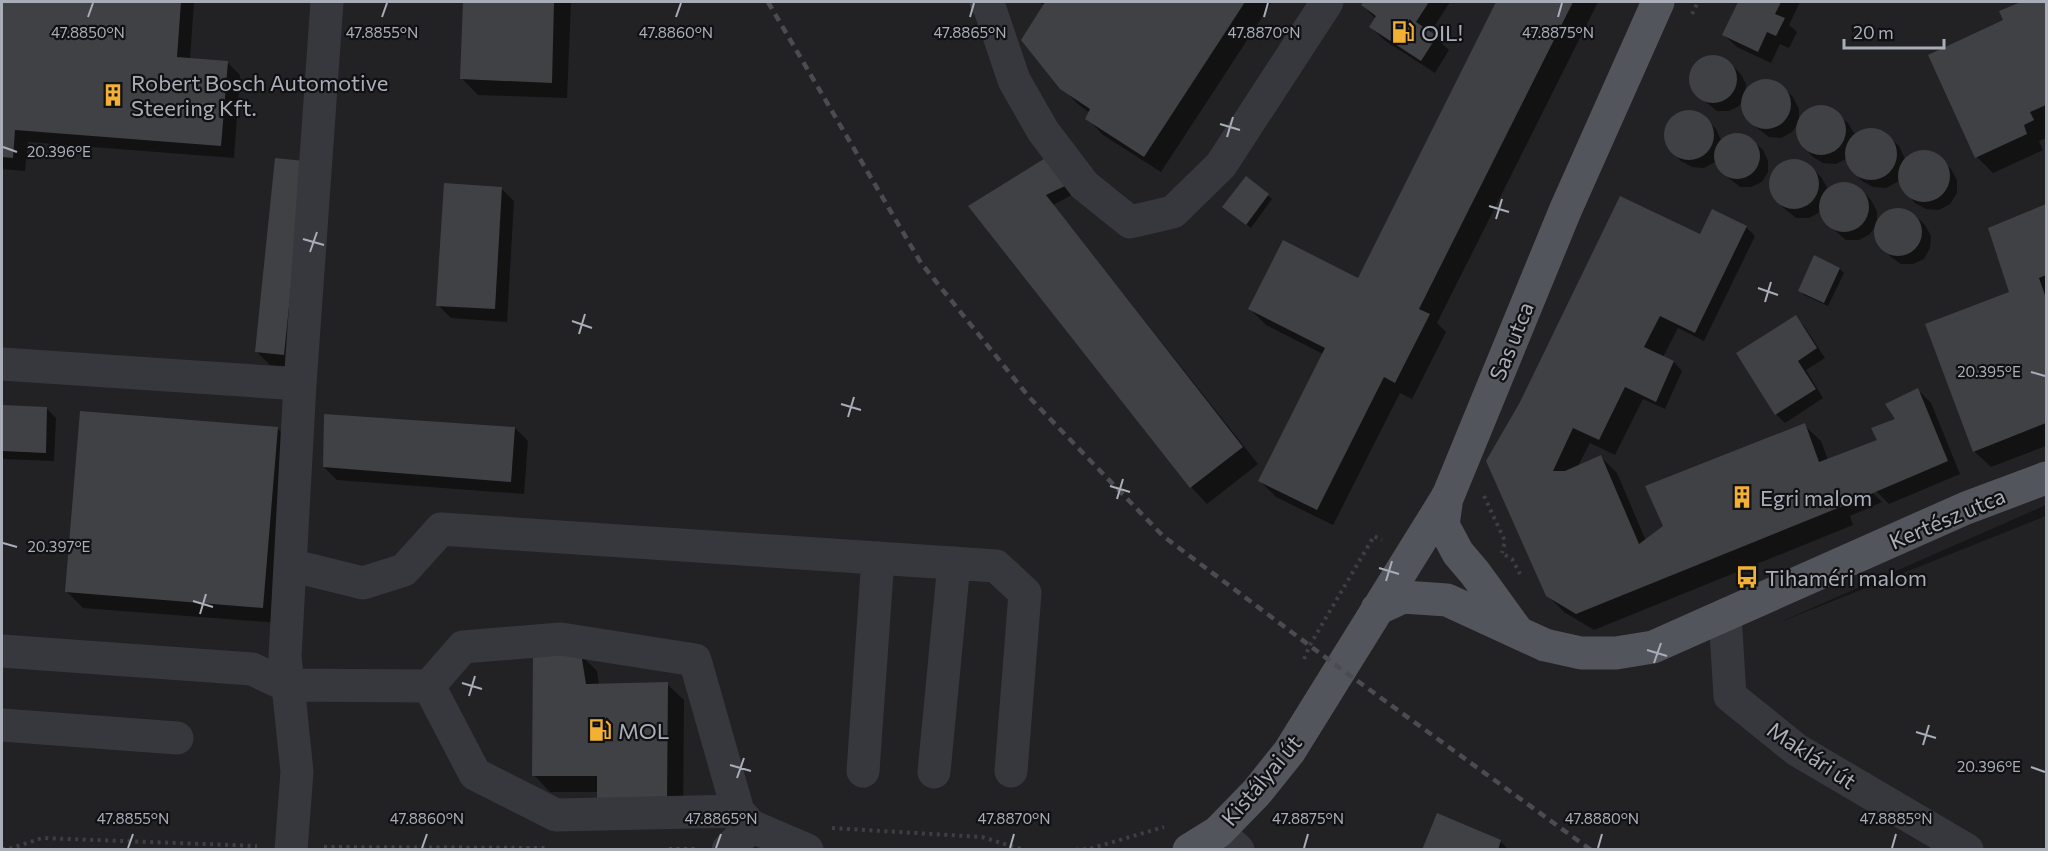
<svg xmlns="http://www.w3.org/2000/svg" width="2048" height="851" font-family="Commissioner,sans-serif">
	<rect width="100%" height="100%" fill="#161618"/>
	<path fill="#222225" d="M2,2H2046V505L1778,623L2046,516V849L2,850Z"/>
	<path fill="#0007" d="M2,2H194L190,59L227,62L240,75L234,158L28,142L25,171L2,169Z
		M465,2H571L567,98L478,95L462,79Z
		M1038,2H1272L1161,172L1103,135L1087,118L1090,113L1079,105L1062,88L1044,5Z
		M1365,2H1450L1430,33L1449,50L1435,73L1384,40L1371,27L1376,19L1362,5Z
		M1497,2H1598L1437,323L1446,332L1412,399L1400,393L1333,525L1276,497L1260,481L1323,354L1266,325L1250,309L1359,280Z
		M1740,2H1800L1789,25L1797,32L1789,48L1780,44L1771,63L1737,47L1724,35Z
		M2025,2H2046V138L2039,141L2043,150L1993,173L1977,157L2005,20L2002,12Z
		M1708,57H1720L1731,64L1740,73L1746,84L1745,93L1750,87L1760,81H1773L1784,88L1793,97L1799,109V121L1804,112L1815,107H1828L1848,123L1855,135L1865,129L1878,130L1889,137L1899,146L1905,159L1918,152H1931L1942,159L1951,169L1957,180V193L1950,204L1939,210L1926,209L1915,203L1906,193L1899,181L1886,188L1873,187L1862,181L1853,171L1846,159L1836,164L1823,163L1813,157L1803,147L1797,136L1798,123L1792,132L1781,138L1769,137L1748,121L1743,110V100L1739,106L1729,111H1717L1697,95L1691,85V72L1698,63Z
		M1683,112L1696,113L1706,119L1716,129L1721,140L1732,134L1743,135L1753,141L1763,150L1768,161V172L1762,182L1751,187H1740L1720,171L1715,162L1704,168L1692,167L1681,161L1671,151L1666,140V128L1673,118Z
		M1047,159L1072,195L1053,205L1258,464L1207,504L1191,487L988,231Z
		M276,160L296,367L270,365L257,352Z
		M1788,160L1801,161L1812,168L1821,177L1828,189L1838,183L1851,184L1862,190L1871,200L1877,211V223L1882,214L1893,209H1905L1916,216L1925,225L1931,236L1930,248L1924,259L1913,264H1901L1891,257L1882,248L1875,237L1876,225L1870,234L1859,240H1846L1826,223L1820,212L1809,218H1796L1786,210L1776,201L1770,190V177L1777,166Z
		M1246,178L1272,199L1251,228L1229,211Z
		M501,188L514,201L507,322L451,318L438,305Z
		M2046,206V446L1991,467L1974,451L2011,293L1990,229Z
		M1746,227L1755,236L1704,341L1678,328L1663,357L1674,362L1682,371L1665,409L1643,399L1615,455L1590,443L1578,466L1600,456L1617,473L1646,541L1804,425L1821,441L1828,460L1879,441L1918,390L1931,403L1960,474L1889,504L1871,486L1868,488L1882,502L1850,516L1853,525L1594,630L1564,612L1547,595L1488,461L1699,236Z
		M1815,257L1840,269L1844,273L1828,306L1804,295L1799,290Z
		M1795,317L1804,326L1825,358L1806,370L1823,398L1785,423L1776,414L1738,354Z
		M2,407L47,409L56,418L54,461L2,459Z
		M277,428L293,444L279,623L83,608L67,592Z
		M515,428L528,441L524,494L337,480L324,467Z
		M581,655L597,671L599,685L667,684L684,700L683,820L598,792H550L534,775Z
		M1438,815L1501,842L1509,850H1423Z"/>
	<path fill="#404145" d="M2,2H181L177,57L228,61L221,146L15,130L13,158L2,157Z
		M463,2H554L552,83L460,79Z
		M1045,2H1245L1144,157L1085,119L1090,109L1060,89L1021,40Z
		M1363,2H1429L1416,22L1437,36L1421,61L1369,27L1376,16L1361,5Z
		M1496,2H1573L1419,309L1430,314L1395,383L1384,377L1317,510L1258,481L1325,348L1248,309L1283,240L1358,278Z
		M1738,2H1781L1775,14L1785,18L1776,36L1767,32L1758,52L1722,35Z
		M2021,2H2046V105L2030,112L2034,120L2024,125L2027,134L1975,158L1928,55L2003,20L1999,11Z
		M1689 79a24 24 0 1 1 48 0a24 24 0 1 1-48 0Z
		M1741 104a25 25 0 1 1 50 0a25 25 0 1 1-50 0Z
		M1796 130a25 25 0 1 1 50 0a25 25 0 1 1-50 0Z
		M1664 135a25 25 0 1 1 50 0a25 25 0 1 1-50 0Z
		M1845 154a26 26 0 1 1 52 0a26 26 0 1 1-52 0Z
		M1714 156a23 23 0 1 1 46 0a23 23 0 1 1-46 0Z
		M1898 176a26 26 0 1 1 52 0a26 26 0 1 1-52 0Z
		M1047,157L1065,186L1046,195L1243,447L1190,488L968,206Z
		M275,158L304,161L284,355L255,352Z
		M1769 184a25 25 0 1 1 50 0a25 25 0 1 1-50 0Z
		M1246,176L1269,194L1246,225L1222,207Z
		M1819 207a25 25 0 1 1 50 0a25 25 0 1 1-50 0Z
		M444,183L502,187L495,309L436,306Z
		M1620,196L1700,234L1712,209L1747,226L1695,333L1660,316L1644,347L1674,361L1656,402L1625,387L1599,440L1573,428L1553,471H1565L1601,455L1639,544L1663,526L1645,486L1805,423L1819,462L1877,440L1871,428L1895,419L1885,404L1918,388L1948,461L1838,508L1576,614L1546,596L1486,461L1520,402Z
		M2046,204V275L2039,278L2046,298V423L1973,452L1925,324L2009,292L1988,228Z
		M1874 232a24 24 0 1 1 48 0a24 24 0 1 1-48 0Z
		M1814,255L1840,268L1824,303L1798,291Z
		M1796,315L1817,348L1798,361L1816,389L1775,415L1736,353Z
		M2,405L47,407L46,453L2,451Z
		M80,411L278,427L263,608L65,592Z
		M324,414L515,427L511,482L323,467Z
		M533,653H581L586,684L668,682L667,804H597V776H532Z
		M1437,813L1501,840L1498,850H1422Z"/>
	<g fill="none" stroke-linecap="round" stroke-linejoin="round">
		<path stroke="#3d3f44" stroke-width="4" stroke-dasharray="3 4.5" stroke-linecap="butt" d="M1692,14L1698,2
			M1484,496L1505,541L1502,553
			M1505,555L1512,559L1520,574
			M1304,659L1310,645L1374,536L1382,540
			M832,828L982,837L1024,850
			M324,847L545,848
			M2,849H9L42,838L257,846
			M669,849H695
			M1068,850L1089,849L1164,827"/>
		<path stroke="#37383d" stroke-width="33" d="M986,2L990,9L1014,80L1043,131L1084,185L1130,222L1173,212L1221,165L1327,2
			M2,364L300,384L285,656L297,772L291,850
			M300,384L327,2
			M290,565L363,583L404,570L441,529L996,566L1025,593L1011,771
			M1725,615L1730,696L1797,750L1967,850
			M2,651L252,669L286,685L429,686L475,774L556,815L738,811
			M429,686L463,647L561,639L695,660L738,811L751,826L807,850
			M2,725L177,738
			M863,771L878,558
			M934,772L954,563
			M1218,832L1238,850
			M728,850L751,826"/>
		<path stroke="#53555c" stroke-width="33" d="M1447,497L1443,525L1458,553L1475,573L1517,631
			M1377,609L1403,597L1447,600L1545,645L1581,653H1616L1653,647L1966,508L2046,478
			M1189,850L1218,832L1256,793L1289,752L1448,496L1565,211L1658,2"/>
		<path stroke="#4a4c52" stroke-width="4.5" stroke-dasharray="8 6" stroke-linecap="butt" d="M768,2L921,263L1029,397L1163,536L1341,669L1591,850"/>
	</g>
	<path fill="none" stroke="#a8adb8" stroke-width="2" d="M88,17L93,3M382,17L387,3M676,17L681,3M970,17L974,3M1264,17L1268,3M1558,17L1562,3M1220,124L1240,130M1227,137L1233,117M3,147L17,152M1489,206L1509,212M1496,219L1502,199M303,239L324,245M310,252L317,232M1758,288L1778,295M1765,302L1771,282M572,321L592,328M579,334L585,314M2031,372L2045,376M841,404L861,410M848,417L854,397M1110,486L1130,492M1117,499L1123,479M3,543L17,547M1379,568L1399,574M1386,581L1392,561M193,601L213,607M200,614L206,594M1647,650L1667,656M1654,663L1661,643M462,683L482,689M469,696L475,676M1916,732L1936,738M1923,745L1929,725M730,765L751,771M2031,767L2045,772M737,778L744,758M128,848L133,834M422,848L427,834M716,848L721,834M1010,848L1014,834M1304,848L1308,834M1598,848L1602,834M1892,848L1896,834"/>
	<defs>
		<g id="fuel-bare" transform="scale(1.8)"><path d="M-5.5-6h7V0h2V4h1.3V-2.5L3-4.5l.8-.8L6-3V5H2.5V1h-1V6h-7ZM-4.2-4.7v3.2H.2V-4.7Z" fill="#f2b134" stroke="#111113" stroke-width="2.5" paint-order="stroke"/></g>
		<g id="building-bare" transform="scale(1.8)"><path d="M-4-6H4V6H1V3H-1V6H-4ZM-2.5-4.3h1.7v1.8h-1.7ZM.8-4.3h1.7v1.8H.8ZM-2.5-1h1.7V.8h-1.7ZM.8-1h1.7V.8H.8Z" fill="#f2b134" stroke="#111113" stroke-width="2.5" paint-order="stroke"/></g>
		<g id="bus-bare" transform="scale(1.8)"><path d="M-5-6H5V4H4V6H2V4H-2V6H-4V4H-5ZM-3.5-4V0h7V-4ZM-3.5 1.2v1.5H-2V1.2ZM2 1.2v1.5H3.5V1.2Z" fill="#f2b134" stroke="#111113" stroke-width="2.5" paint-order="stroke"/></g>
	</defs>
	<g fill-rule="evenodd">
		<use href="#fuel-bare" x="1403" y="32"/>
		<use href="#building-bare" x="113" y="95"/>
		<use href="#building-bare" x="1742" y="497"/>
		<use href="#bus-bare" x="1747" y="577"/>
		<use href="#fuel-bare" x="600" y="730"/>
	</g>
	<g text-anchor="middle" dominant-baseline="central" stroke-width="4.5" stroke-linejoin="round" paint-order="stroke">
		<g font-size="22" fill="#a8adb8" stroke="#111113" text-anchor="start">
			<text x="1421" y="32">OIL!</text>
			<text x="131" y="82">Robert Bosch Automotive<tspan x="131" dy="25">Steering Kft.</tspan></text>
			<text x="1760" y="497">Egri malom</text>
			<text x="1765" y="577">Tihaméri malom</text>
			<text x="618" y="730">MOL</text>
		</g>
		<g font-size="22" fill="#a8adb8" stroke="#111113">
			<text transform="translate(1511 341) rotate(-68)">Sas utca</text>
			<text transform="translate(1947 518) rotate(-23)">Kertész utca</text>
			<text transform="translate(1812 755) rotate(34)">Maklári út</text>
			<text transform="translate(1261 780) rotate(-50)">Kistályai út</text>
		</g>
	</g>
	<g font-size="15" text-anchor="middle" fill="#a8adb8" stroke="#111113" stroke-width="4.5" stroke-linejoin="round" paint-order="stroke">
		<text x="88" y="38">47.8850°N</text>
		<text x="382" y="38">47.8855°N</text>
		<text x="676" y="38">47.8860°N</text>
		<text x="970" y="38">47.8865°N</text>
		<text x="1264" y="38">47.8870°N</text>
		<text x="1558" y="38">47.8875°N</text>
		<text x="59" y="157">20.396°E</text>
		<text x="1989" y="377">20.395°E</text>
		<text x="59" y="552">20.397°E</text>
		<text x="1989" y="772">20.396°E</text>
		<text x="133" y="824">47.8855°N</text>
		<text x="427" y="824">47.8860°N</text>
		<text x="721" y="824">47.8865°N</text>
		<text x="1014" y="824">47.8870°N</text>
		<text x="1308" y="824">47.8875°N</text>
		<text x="1602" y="824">47.8880°N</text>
		<text x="1896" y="824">47.8885°N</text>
	</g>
	<rect width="2048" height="851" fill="none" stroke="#a8adb8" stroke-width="6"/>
	<path d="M1844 39v9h100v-9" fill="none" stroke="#a8adb8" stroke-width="3"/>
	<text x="1853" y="39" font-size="18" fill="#a8adb8" stroke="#111113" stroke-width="4.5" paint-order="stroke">20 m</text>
</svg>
